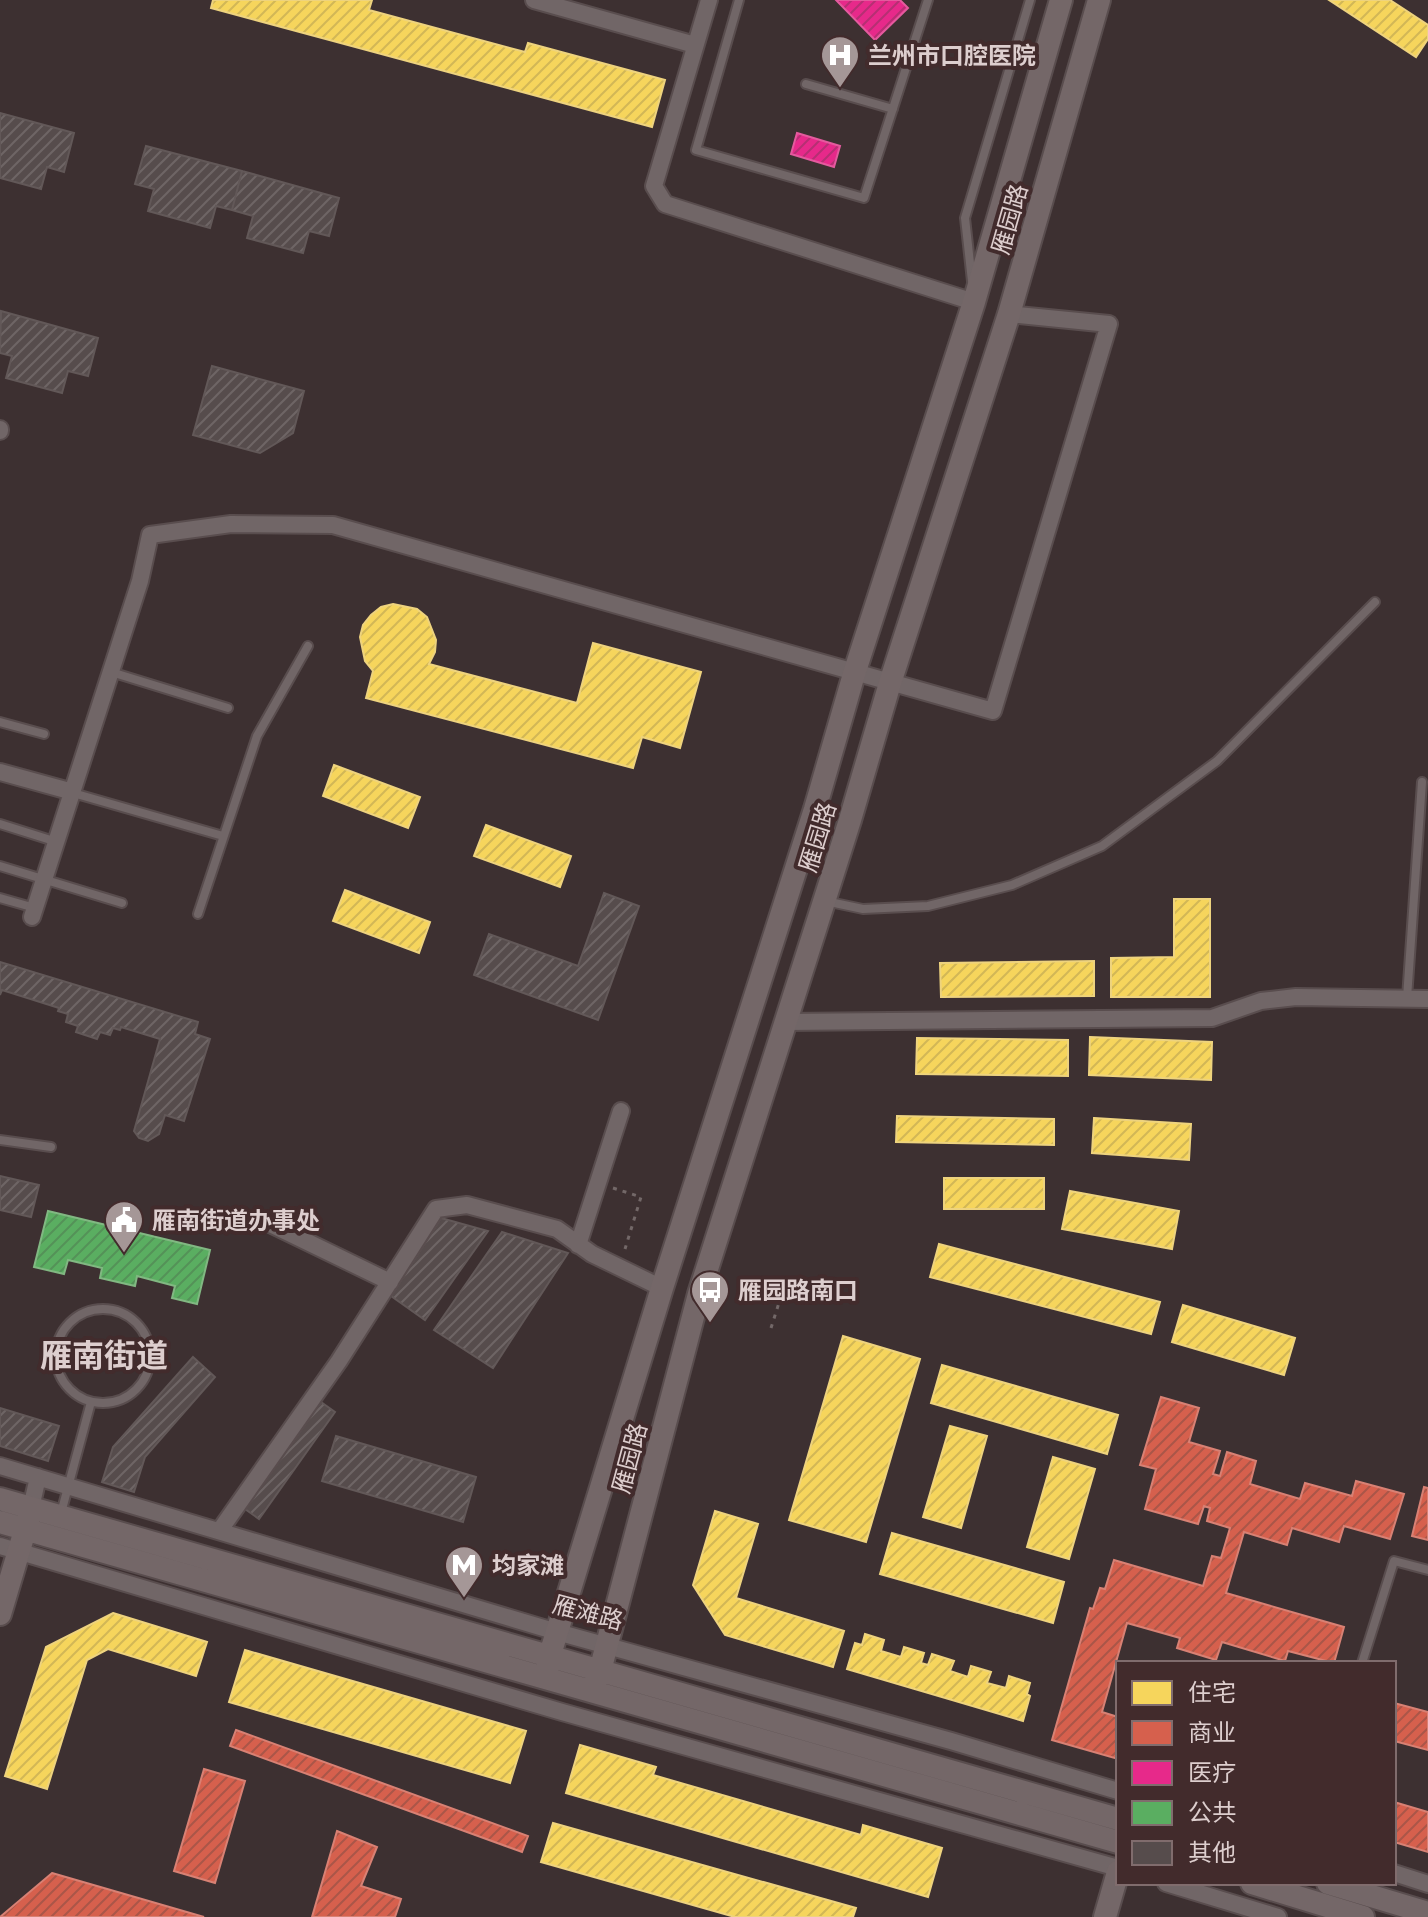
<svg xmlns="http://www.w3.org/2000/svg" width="1428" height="1917" font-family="'IBM Plex Sans','Noto Sans SC',sans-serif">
	<defs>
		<pattern id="homes-hatch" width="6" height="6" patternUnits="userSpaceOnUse" patternTransform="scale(2)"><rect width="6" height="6" fill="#f6d55c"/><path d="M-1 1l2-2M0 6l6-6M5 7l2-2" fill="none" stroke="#d2b756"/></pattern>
		<pattern id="shops-hatch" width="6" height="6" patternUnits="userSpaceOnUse" patternTransform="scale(2)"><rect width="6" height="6" fill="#d6604d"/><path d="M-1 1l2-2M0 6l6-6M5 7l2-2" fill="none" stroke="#aa5648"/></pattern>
		<pattern id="health-hatch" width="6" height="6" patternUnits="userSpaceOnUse" patternTransform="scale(2)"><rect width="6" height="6" fill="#e7298a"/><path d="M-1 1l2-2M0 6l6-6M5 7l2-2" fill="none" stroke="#b62f73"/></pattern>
		<pattern id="public-hatch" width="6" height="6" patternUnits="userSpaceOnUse" patternTransform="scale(2)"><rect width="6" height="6" fill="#5aae61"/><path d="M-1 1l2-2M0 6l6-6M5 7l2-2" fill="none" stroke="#549258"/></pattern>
		<pattern id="building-hatch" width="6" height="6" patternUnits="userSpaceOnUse" patternTransform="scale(2)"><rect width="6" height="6" fill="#564c4c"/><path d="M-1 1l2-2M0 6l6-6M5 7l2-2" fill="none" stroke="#6e6565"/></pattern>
	</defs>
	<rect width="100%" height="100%" fill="#3d3031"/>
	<path fill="url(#homes-hatch)" stroke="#eed37e" stroke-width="2" d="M213,0H372L369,10L525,52L528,43L665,80L652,127L211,8Z
		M1329,0H1390L1428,25V39L1416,57Z
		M393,604L417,609L427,617L436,640L435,652L429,664L577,703L593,643L701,672L680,748L642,737L633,768L366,698L373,671L365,661L360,637L363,625L371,615L381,607Z
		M334,765L420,797L408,828L323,796Z
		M486,825L571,856L560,887L474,856Z
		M345,890L430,922L419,953L333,921Z
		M1174,899H1210V997H1111V958L1174,957Z
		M1094,961V996L941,997L940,963Z
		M1090,1037L1212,1042L1211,1080L1089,1075Z
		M917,1038L1068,1040V1076L916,1074Z
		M897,1116L1054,1119V1145L896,1142Z
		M1094,1118L1191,1124L1189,1160L1092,1153Z
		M944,1178H1044V1209H944Z
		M1070,1191L1179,1211L1172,1249L1062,1229Z
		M939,1244L1160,1302L1151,1334L930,1277Z
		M1183,1305L1295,1338L1284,1375L1172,1342Z
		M843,1336L920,1359L866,1542L789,1520Z
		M942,1365L1118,1415L1107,1454L931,1403Z
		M950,1426L987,1436L961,1528L923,1517Z
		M1053,1457L1095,1469L1069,1559L1027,1547Z
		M715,1511L758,1524L736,1598L844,1631L833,1667L725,1635L693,1585Z
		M892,1533L1064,1582L1053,1623L880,1574Z
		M113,1613L207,1642L196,1676L108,1649L87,1660L47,1789L5,1776L46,1647Z
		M865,1634L884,1640L881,1651L901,1657L904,1647L924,1653L921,1663L928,1665L932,1654L954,1661L950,1671L968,1677L971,1666L991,1672L987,1683L1006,1688L1009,1676L1030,1683L1027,1694L1030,1696L1023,1721L847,1669L855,1643L862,1645Z
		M245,1650L526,1731L510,1783L229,1702Z
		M580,1745L656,1767L653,1775L861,1835L863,1825L942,1848L928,1897L566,1793Z
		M553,1823L856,1908L853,1917H735L541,1862Z"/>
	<path fill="url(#shops-hatch)" stroke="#d88174" stroke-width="2" d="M1161,1397L1199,1408L1189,1442L1220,1451L1213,1474L1220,1476L1227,1452L1256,1461L1250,1484L1300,1499L1305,1483L1352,1496L1356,1481L1404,1494L1390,1539L1344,1526L1339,1542L1292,1528L1287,1545L1244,1532L1226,1593L1344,1627L1334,1663L1288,1651L1285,1661L1222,1642L1216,1660L1177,1648L1180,1638L1127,1623L1102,1712L1118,1717V1759L1052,1740L1090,1608L1093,1609L1100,1588L1105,1589L1114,1560L1203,1586L1212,1556L1221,1558L1230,1528L1207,1521L1210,1508L1204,1506L1198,1524L1145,1509L1156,1469L1140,1465Z
		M1424,1487L1428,1488V1540L1412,1536Z
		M1394,1703L1428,1712V1750L1394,1741Z
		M236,1730L528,1836L522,1852L230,1746Z
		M204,1769L245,1781L215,1883L174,1871Z
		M1394,1802L1428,1812V1852L1394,1842Z
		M337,1831L377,1847L361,1886L401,1899L395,1917H312Z
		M52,1873L204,1917H0Z"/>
	<path fill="url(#health-hatch)" stroke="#e45a9e" stroke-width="2" d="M836,0H900L908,8L875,40Z
		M797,133L840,146L834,167L791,154Z"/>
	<path fill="url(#public-hatch)" stroke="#81b882" stroke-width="2" d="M48,1211L210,1250L197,1304L172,1298L175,1286L137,1276L135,1286L100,1278L102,1268L68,1260L64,1274L34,1267Z"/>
	<path fill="url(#building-hatch)" stroke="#625858" stroke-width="2" d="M0,113L74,133L64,172L47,167L41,189L0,178Z
		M146,146L242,171L232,210L216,206L210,228L148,211L154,189L135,184Z
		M242,171L339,198L329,236L309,231L303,253L247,238L253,216L232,210Z
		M1,311L98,338L88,376L68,371L62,393L6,378L12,356L0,353Z
		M212,366L304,391L293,433L260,453L193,435Z
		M604,893L639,906L598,1020L474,975L489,934L578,966Z
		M0,962L198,1022L195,1034L210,1039L184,1121L165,1115L159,1134L148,1141L139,1138L134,1131L160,1039L121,1027L120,1030L113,1028L110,1035L100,1032L97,1039L76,1032L78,1026L66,1022L68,1014L58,1011L59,1008L2,990L0,995Z
		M0,1176L39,1185L31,1217L0,1210Z
		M441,1218L488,1231L425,1320L391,1296Z
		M502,1232L568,1253L493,1368L434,1330Z
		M193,1357L215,1377L145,1457L134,1492L102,1482L113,1447Z
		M321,1402L335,1412L259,1519L245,1509Z
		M0,1408L59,1426L48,1461L0,1446Z
		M336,1436L476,1477L463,1522L322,1481Z"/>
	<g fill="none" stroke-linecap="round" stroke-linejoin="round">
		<g stroke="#594d4e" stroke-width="12">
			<path id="lane" d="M739,0L696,150L864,198L928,0
				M806,84L893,109
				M972,281L965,218L1030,0
				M111,672L228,708
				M0,722L44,734
				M73,793L223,836
				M0,824L57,842
				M0,866L122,903
				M0,898L35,908
				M825,901L863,909L928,906L1012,885L1102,846L1217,761L1375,602
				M198,914L257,736L308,646
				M1407,998L1422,782
				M0,1140L51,1147
				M56 1356a47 47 0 1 1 94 0a47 47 0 1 1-94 0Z
				M61,1513L91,1402
				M1362,1663L1394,1561L1428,1570"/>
		</g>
		<g stroke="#594d4e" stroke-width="20">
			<path id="street" d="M534,0L695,45
				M709,0L654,186L665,204L974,302
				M0,429V431
				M0,772L73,792
				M32,917L140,581L150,535L231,524L333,525L993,711L1109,324L1009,314
				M786,1022L1212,1018L1261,1001L1296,997L1428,999
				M258,1218L390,1282
				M578,1245L621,1111
				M0,1466L557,1632L951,1741L1118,1791
				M31,1508L38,1477
				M220,1530L339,1361L436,1209L467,1205L557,1229L592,1254L662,1288
				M0,1546L562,1712L1118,1868
				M1394,1873L1428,1884
				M1166,1883L1278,1917"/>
		</g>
		<g stroke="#594d4e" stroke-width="26">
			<path id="secondary" d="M0,1499L1118,1819
				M0,1522L1118,1842
				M0,1614L29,1517
				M546,1678L549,1658L662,1288L815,809L854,674L974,302L1061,0
				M591,1691L600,1671L699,1294L850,820L890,683L1009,314L1099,0
				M1252,1883L1363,1917
				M1328,1883L1428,1913
				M1105,1917L1118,1872"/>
		</g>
		<path stroke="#736868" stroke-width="3" stroke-dasharray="4 6" stroke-linecap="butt" d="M613,1188L641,1197L625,1249
			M771,1328L783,1290"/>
		<use href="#lane" stroke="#716667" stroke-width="8"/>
		<use href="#street" stroke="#716667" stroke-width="16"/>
		<use href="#secondary" stroke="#746768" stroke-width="22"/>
	</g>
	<defs>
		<g id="hospital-pin" transform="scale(2)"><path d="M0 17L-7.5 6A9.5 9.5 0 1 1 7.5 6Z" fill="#a59797" stroke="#422b2c"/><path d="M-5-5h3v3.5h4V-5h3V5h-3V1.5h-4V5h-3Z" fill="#fff"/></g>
		<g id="civic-pin" transform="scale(2)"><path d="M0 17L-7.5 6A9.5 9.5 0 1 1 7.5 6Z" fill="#a59797" stroke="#422b2c"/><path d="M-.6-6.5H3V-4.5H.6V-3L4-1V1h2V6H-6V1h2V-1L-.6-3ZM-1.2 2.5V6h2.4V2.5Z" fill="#fff"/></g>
		<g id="bus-pin" transform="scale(2)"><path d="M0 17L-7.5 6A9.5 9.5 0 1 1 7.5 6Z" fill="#a59797" stroke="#422b2c"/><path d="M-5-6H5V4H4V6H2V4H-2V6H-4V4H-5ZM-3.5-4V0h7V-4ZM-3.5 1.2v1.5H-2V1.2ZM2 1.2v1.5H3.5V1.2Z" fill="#fff"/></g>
		<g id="metro-pin" transform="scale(2)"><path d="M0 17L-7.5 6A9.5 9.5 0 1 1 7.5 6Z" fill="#a59797" stroke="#422b2c"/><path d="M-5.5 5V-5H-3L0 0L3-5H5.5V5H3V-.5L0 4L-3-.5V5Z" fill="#fff"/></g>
	</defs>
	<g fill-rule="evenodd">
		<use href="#hospital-pin" x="840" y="55"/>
		<use href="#civic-pin" x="124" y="1220"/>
		<use href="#bus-pin" x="710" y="1290"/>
		<use href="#metro-pin" x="464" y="1565"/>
	</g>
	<g text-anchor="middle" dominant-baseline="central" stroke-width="8" stroke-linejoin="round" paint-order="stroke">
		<g font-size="24" font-weight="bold" fill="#ddcece" stroke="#422b2c" text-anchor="start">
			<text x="868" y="55">兰州市口腔医院</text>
			<text x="152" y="1220">雁南街道办事处</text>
			<text x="738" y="1290">雁园路南口</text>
			<text x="492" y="1565">均家滩</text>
		</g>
		<g font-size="24" fill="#ddcece" stroke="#422b2c">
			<text transform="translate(1009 219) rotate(-74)">雁园路</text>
			<text transform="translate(817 837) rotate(-73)">雁园路</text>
			<text transform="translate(629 1458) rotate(-75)">雁园路</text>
			<text transform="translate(588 1612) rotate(15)">雁滩路</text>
		</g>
		<g font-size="32" font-weight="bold" fill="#ddcece" stroke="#422b2c">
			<text x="104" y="1355">雁南街道</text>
		</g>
	</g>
	<rect x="1116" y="1661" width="280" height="224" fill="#422b2c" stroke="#806c6d" stroke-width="2"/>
	<rect x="1132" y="1681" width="40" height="24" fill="#f6d55c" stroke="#806c6d" stroke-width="2"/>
	<text x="1188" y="1701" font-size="24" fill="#ddcece">住宅</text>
	<rect x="1132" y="1721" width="40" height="24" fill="#d6604d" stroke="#806c6d" stroke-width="2"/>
	<text x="1188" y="1741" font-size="24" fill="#ddcece">商业</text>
	<rect x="1132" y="1761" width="40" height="24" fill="#e7298a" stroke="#806c6d" stroke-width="2"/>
	<text x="1188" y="1781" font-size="24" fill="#ddcece">医疗</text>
	<rect x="1132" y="1801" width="40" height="24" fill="#5aae61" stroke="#806c6d" stroke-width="2"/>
	<text x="1188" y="1821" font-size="24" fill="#ddcece">公共</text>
	<rect x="1132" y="1841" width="40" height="24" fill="#564c4c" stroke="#806c6d" stroke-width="2"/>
	<text x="1188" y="1861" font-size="24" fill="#ddcece">其他</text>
</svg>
